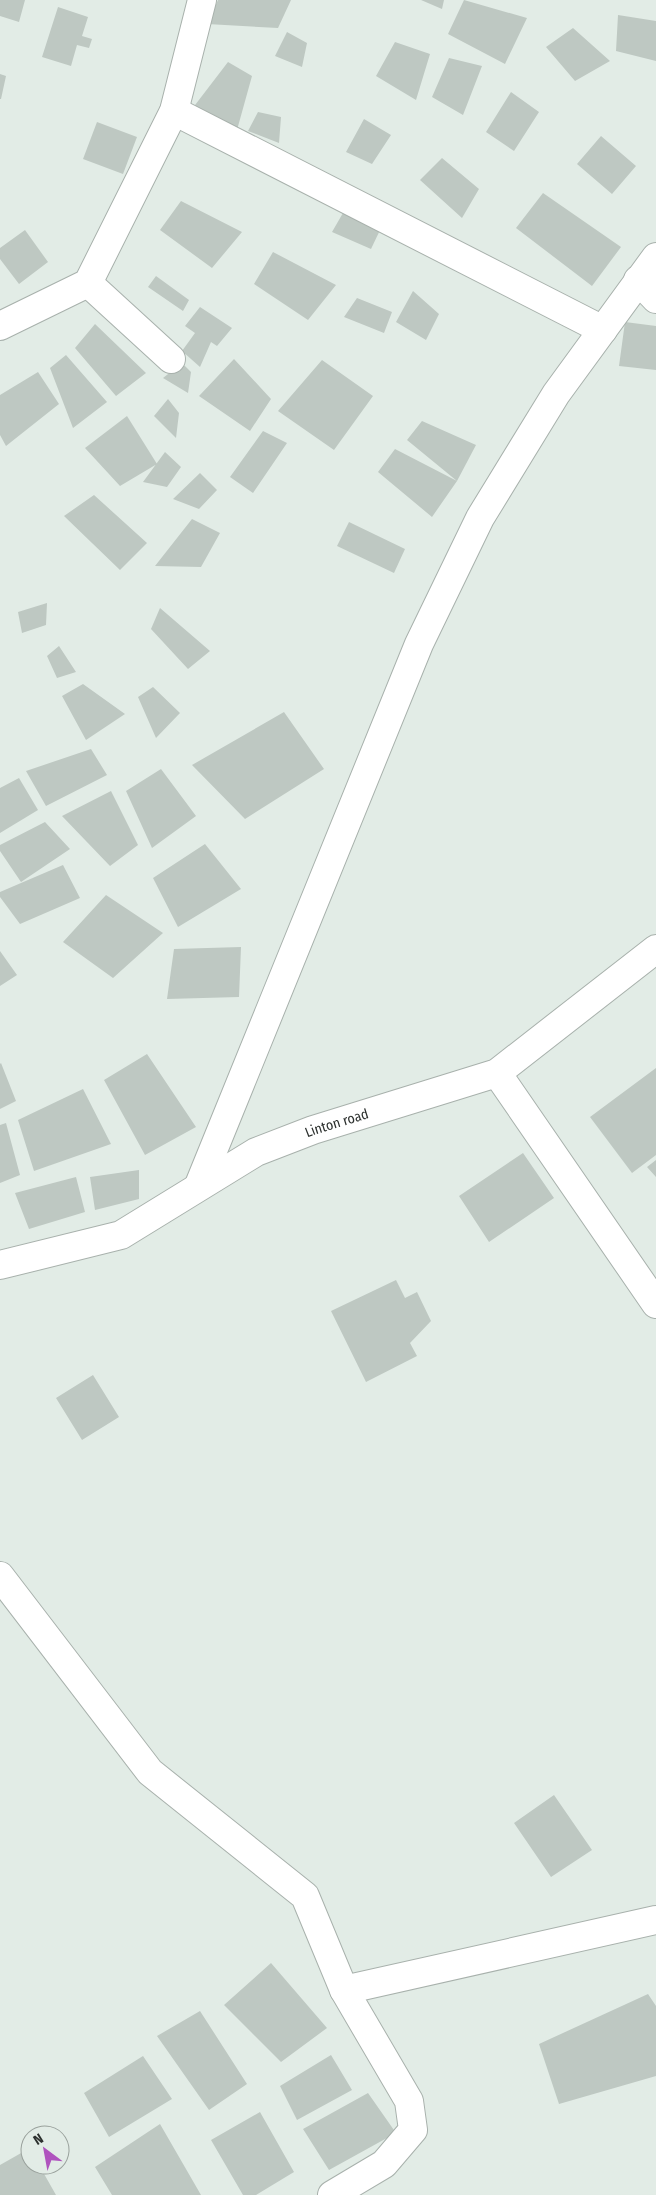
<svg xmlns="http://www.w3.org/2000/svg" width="656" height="2195" font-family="'Fira Sans Condensed',sans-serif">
	<rect width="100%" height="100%" fill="#e2ece6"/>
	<path fill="#bec8c2" d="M0,0H25L19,22L0,16Z
		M218,0H291L278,28L207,24Z
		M421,0H444L442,9Z
		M464,0L527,18L505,64L448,34Z
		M58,7L88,17L82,36L92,39L89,48L77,45L71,66L42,57Z
		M618,15L656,21V61L616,51Z
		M573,28L610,61L575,81L546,47Z
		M287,32L307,43L302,67L275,56Z
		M395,42L430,54L416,100L376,76Z
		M449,58L482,66L463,115L432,97Z
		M228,62L252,76L237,130L192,109Z
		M0,74L6,76L1,99H0Z
		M511,92L539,112L514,151L486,132Z
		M258,112L281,117L279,143L248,131Z
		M364,119L391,135L372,164L346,152Z
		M97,122L137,137L123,174L83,159Z
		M601,136L636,166L612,194L577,164Z
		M442,158L479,189L462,218L420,180Z
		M543,193L621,247L592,286L516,228Z
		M181,201L242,232L212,268L160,230Z
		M347,206L381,228L371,249L332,232Z
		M25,230L48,262L19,284L0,259V248Z
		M273,252L336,285L308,320L254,284Z
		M156,276L189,300L183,311L148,287Z
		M413,291L439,314L426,340L396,322Z
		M357,298L392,312L384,333L344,317Z
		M200,307L232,328L217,346L211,342L200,367L182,351L195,333L185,326Z
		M625,322L656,326V370L619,366Z
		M95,324L146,373L116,396L75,348Z
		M66,355L107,402L73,428L50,368Z
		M234,359L271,399L250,431L199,396Z
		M322,360L373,396L334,450L278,411Z
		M182,363L191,372L188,393L163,378Z
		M38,372L59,404L6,446L0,435V395Z
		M168,399L179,413L176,438L154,416Z
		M127,416L157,464L120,486L85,448Z
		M422,421L476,445L457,481L407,440Z
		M263,431L287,443L253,493L230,477Z
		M395,449L457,481L432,517L378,472Z
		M165,452L181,467L167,487L143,482Z
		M200,473L217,490L199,509L173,499Z
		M94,495L147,543L120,570L64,516Z
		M192,519L220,533L201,567L155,566Z
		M349,522L405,549L394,573L337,546Z
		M47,603L46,625L22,633L18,612Z
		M160,608L210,651L188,669L151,629Z
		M59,646L76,672L57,678L47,656Z
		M83,684L125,714L86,740L62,696Z
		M153,687L180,713L156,738L138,697Z
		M284,712L324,769L245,819L192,765Z
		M91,749L107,775L46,806L26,771Z
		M161,769L196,816L152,848L126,791Z
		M19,778L38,810L0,833V788Z
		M111,791L138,845L110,866L62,816Z
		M45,822L70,849L21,882L0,851V845Z
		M205,844L241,889L178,927L153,878Z
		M63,865L80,898L20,924L0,897V892Z
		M106,895L163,933L113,978L63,942Z
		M241,947L239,997L167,999L174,949Z
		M0,951L17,975L0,986Z
		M147,1054L196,1127L145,1155L104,1080Z
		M1,1063L16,1101L0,1109V1064Z
		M656,1068V1155L632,1173L590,1117Z
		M83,1089L111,1144L34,1171L18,1120Z
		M6,1123L20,1175L0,1183V1125Z
		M523,1153L554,1198L489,1242L459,1196Z
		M656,1160V1177L647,1167Z
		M139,1170V1199L95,1210L90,1177Z
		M76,1177L85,1212L29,1229L15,1193Z
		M396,1280L405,1298L417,1292L431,1321L410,1343L417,1356L366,1382L331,1311Z
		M93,1375L119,1417L82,1440L56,1398Z
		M554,1795L592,1850L551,1877L514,1823Z
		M271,1963L327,2028L281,2062L224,2005Z
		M648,1994L656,2006V2076L559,2104L539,2044Z
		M200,2011L247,2084L209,2110L157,2036Z
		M331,2055L352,2090L297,2120L280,2086Z
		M143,2056L172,2099L109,2137L84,2093Z
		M368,2093L396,2133L329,2170L303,2129Z
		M260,2112L294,2172L256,2195H243L211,2140Z
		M160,2124L201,2195H112L95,2167Z
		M30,2148V2165H39L56,2195H0V2165Z"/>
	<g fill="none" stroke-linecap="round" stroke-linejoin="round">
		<g stroke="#a8b1ac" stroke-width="30">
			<g id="street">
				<path d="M174,111L603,330"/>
				<path d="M638,280L656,299"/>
				<path d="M88,283L171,359"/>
				<path d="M0,326L88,283L174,111L202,0"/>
				<path d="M497,1073L656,1304"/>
				<path d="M199,1185L419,644L480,518L556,394L656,257"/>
				<path id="s1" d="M0,1265L121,1235L256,1152L313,1130L497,1073L656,949"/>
				<path d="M0,1576L150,1772L305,1896L344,1990L409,2101L413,2130L384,2164L332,2195"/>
				<path d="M344,1990L656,1920"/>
			</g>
		</g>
		<use href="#street" stroke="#fff" stroke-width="28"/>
	</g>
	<g text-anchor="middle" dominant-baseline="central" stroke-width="4" stroke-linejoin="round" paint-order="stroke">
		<g font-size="14" fill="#2c302e" stroke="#e2ece6">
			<text stroke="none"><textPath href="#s1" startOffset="369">Linton road</textPath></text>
		</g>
	</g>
	<g transform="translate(45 2150) rotate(328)"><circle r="24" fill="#e2ece6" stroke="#99a19c"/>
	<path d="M0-4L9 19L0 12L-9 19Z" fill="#af53be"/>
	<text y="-8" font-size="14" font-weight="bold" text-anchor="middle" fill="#2c302e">N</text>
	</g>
</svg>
